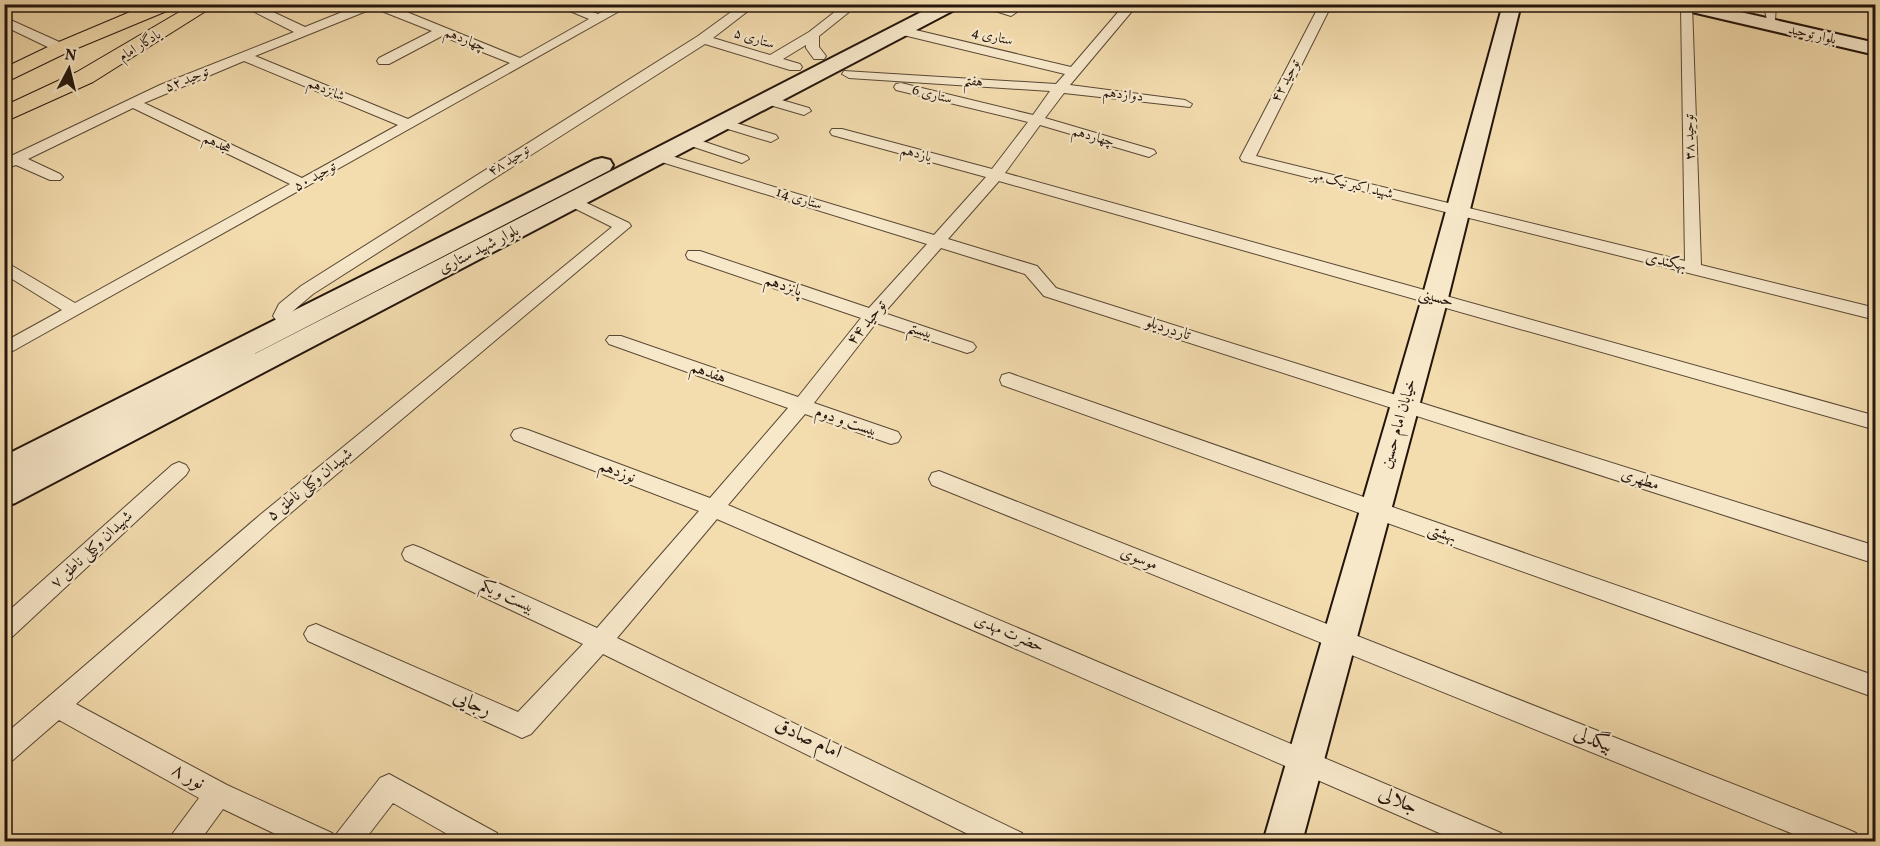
<svg xmlns="http://www.w3.org/2000/svg" width="1880" height="846" font-family="Vollkorn,Amiri,serif">
	<rect width="100%" height="100%" fill="#f3dcae"/>
	<filter id="stains"><feTurbulence type="fractalNoise" baseFrequency=".00333" numOctaves="4"/><feColorMatrix values="0 0 0 0 .2 0 0 0 0 .09 0 0 0 0 .02 0 0 0 .5 -.17"/></filter>
	<radialGradient id="worn" r=".72"><stop offset=".6" stop-color="#630" stop-opacity="0"/><stop offset="1" stop-color="#630" stop-opacity=".3"/></radialGradient>
	<g fill="none" stroke-linecap="round" stroke-linejoin="round">
		<g stroke="#584734" stroke-width="2">
			<path id="street" d="M239,4H256L305,27L362,4H387L520,58L589,19L553,4H572L598,14L616,4H632L4,356V342L62,310L4,274V261L75,303L290,184L133,108L28,159L60,174L63,177L60,180H50L16,165L4,169V159L11,156L160,85L294,32ZM374,8L432,31L379,58L377,61L379,64H389L442,36L510,63L408,119L255,56ZM244,61L398,125L302,178L144,103Z
				M742,4H757L713,38L770,55L809,32L845,4H859L819,36V47L826,56L824,59H814L806,48V45L783,59L800,64L802,67L800,70H790L705,44L313,294L293,311L291,315L298,325L295,329H283L273,316L279,304L301,286L698,36Z
				M973,4H996L1015,9L1017,12L1011,16Z
				M1125,4H1138L1070,85L1185,100L1192,104L1190,107L1064,93L1045,118L1154,150L1156,153L1149,157L1040,125L1005,173L1876,416V430L999,181L948,239L1037,266L1056,288L1876,546V564L1044,296L1025,274L941,248L884,313L973,343L976,347L973,351L967,353L961,351L876,323L814,403L898,432L901,437L898,442L891,444L805,414L728,505L1501,833L1505,842H1460L717,519L617,638L1022,833L1026,842H984L603,654L531,734L522,738L308,641L304,634L308,627L316,624L518,712L583,644L405,560L402,554L405,548L413,545L421,548L597,628L699,511L514,440L511,435L514,430L521,428L528,430L710,498L788,408L609,344L606,340L609,336H621L798,397L861,318L688,259L686,255L688,251H700L869,308L927,244L655,160L653,157L655,154H665L934,235L986,177L832,135L830,132L832,129H842L992,169L1028,122L896,90L894,87L896,84L901,83L1033,115L1050,91L849,78L842,74L844,71L1056,84L1065,74L899,34L897,31L903,27L1071,67Z
				M1320,4H1332L1256,156L1685,261L1681,6L1692,4L1701,265L1876,308V320L1242,161L1240,158Z
				M1764,4H1776L1775,21H1767Z
				M4,17L66,45L67,48L61,52L56,51L4,26Z
				M768,96L809,108L811,111L804,115L763,103L761,100Z
				M723,119L776,135L778,138L771,142L718,126L716,123Z
				M690,137L747,156L749,159L742,163L685,144L683,141L685,138Z
				M574,197L629,223L631,226L274,527L76,704L227,785L332,833L334,837L380,778L389,774L497,833L501,842H461L393,803L363,842H292L223,809L199,842H169L173,833L199,798L59,720L13,760L4,764V735L260,515L612,227L568,205L566,202L568,199Z
				M1009,373L1876,676V698L1002,385L1000,380L1002,375Z
				M179,462L186,465L189,470L186,475L12,637L4,640V615L172,465Z
				M939,471L1847,829L1856,833L1860,842H1813L932,485L929,479L932,473Z"/>
		</g>
		<g stroke="#24150c" stroke-width="4">
			<path id="secondary" d="M937,4H961L958,8L15,503L4,507V481L8,479L4,480V456L594,160L602,158L610,160L613,165L610,170L225,369Z
				M1503,4H1521L1448,298L1302,842H1263L1422,298Z
				M1670,4H1705L1876,43V55L1679,9Z"/>
		</g>
		<g stroke="#24150c" stroke-width="2">
			<path id="primary" d="M149,4H176L174,8L68,52L4,83V68L54,44Z
				M193,4H217L93,82L4,122V106L77,72Z"/>
		</g>
		<use href="#street" fill="#f7e8ca" fill-rule="evenodd"/>
		<use href="#secondary" fill="#f7e8ca" fill-rule="evenodd"/>
		<use href="#primary" fill="#f3dcae" fill-rule="evenodd"/>
	</g>
	<g text-anchor="middle" dominant-baseline="central" stroke-width="4.5" stroke-linejoin="round" paint-order="stroke">
		<g font-size="14" fill="#24150c" stroke="#f7e8ca">
			<text transform="translate(1812 35) rotate(13)">بلوار توحید</text>
			<text transform="translate(992 37) rotate(13)">ستاری 4</text>
			<text transform="translate(754 39) rotate(17)">ستاری ۵</text>
			<text transform="translate(465 40) rotate(22)">چهاردهم</text>
			<text transform="translate(140 46) rotate(-32)">یادگار امام</text>
			<text transform="translate(187 80) rotate(-22)">توحید ۵۲</text>
			<text transform="translate(1286 81) rotate(-62)">توحید ۴۲</text>
			<text transform="translate(973 82) rotate(4)">هفتم</text>
			<text transform="translate(326 90) rotate(23)">شانزدهم</text>
			<text transform="translate(932 95) rotate(14)">ستاری 6</text>
			<text transform="translate(1123 95) rotate(7)">دوازدهم</text>
			<text transform="translate(1093 137) rotate(16)">چهاردهم</text>
			<text transform="translate(1690 137) rotate(-91)">توحید ۳۸</text>
			<text transform="translate(217 144) rotate(26)">هجدهم</text>
			<text transform="translate(916 154) rotate(15)">یازدهم</text>
			<text transform="translate(509 161) rotate(-32)">توحید ۴۸</text>
			<text transform="translate(315 177) rotate(-29)">توحید ۵۰</text>
			<text transform="translate(1352 185) rotate(14)">شهید اکبر نیک مهر</text>
			<text transform="translate(799 199) rotate(17)">ستاری 14</text>
		</g>
		<g font-size="16" fill="#24150c" stroke="#f7e8ca">
			<text transform="translate(479 250) rotate(-27)">بلوار شهید ستاری</text>
			<text transform="translate(1666 262) rotate(13)">بهکندی</text>
			<text transform="translate(783 286) rotate(19)">پانزدهم</text>
			<text transform="translate(1436 298) rotate(16)">حسینی</text>
			<text transform="translate(867 323) rotate(-51)">توحید ۴۴</text>
			<text transform="translate(1168 329) rotate(18)">تاردردیلو</text>
			<text transform="translate(920 331) rotate(18)">بیستم</text>
			<text transform="translate(708 373) rotate(20)">هفدهم</text>
			<text transform="translate(846 422) rotate(19)">بیست و دوم</text>
			<text transform="translate(1399 424) rotate(-74)">خیابان امام حسین</text>
			<text transform="translate(617 472) rotate(21)">نوزدهم</text>
			<text transform="translate(1640 480) rotate(18)">مطهری</text>
			<text transform="translate(310 485) rotate(-39)">شهیدان وکیلی ناطق ۵</text>
			<text transform="translate(1442 534) rotate(20)">بهشتی</text>
			<text transform="translate(92 550) rotate(-43)">شهیدان وکیلی ناطق ۷</text>
			<text transform="translate(1139 559) rotate(22)">موسوی</text>
			<text transform="translate(507 597) rotate(25)">بیست و یکم</text>
			<text transform="translate(1009 634) rotate(23)">حضرت مهدی</text>
		</g>
		<g font-size="20" fill="#24150c" stroke="#f7e8ca">
			<text transform="translate(472 704) rotate(24)">رجایی</text>
			<text transform="translate(808 739) rotate(25)">امام صادق</text>
			<text transform="translate(1593 740) rotate(22)">بیگدلی</text>
			<text transform="translate(188 777) rotate(29)">نور ۸</text>
			<text transform="translate(1398 801) rotate(24)">جلالی</text>
		</g>
	</g>
	<rect width="1880" height="846" fill="none" stroke="#f3dcae" stroke-width="24"/>
	<rect x="6" y="6" width="1868" height="834" fill="none" stroke="#24150c" stroke-width="3"/>
	<rect x="12" y="12" width="1856" height="822" fill="none" stroke="#24150c" stroke-width="1.5"/>
	<g transform="translate(69 69) rotate(7)" stroke="#f7e8ca" stroke-width="4.5" paint-order="stroke">
	<path d="M0-4.5L10 22L0 15L-10 22Z" fill="#24150c"/>
	<text y="-9" font-size="16" font-weight="bold" text-anchor="middle" fill="#24150c">N</text>
	</g>
	<rect width="100%" height="100%" filter="url(#stains)"/>
	<rect width="100%" height="100%" fill="url(#worn)"/>
</svg>
